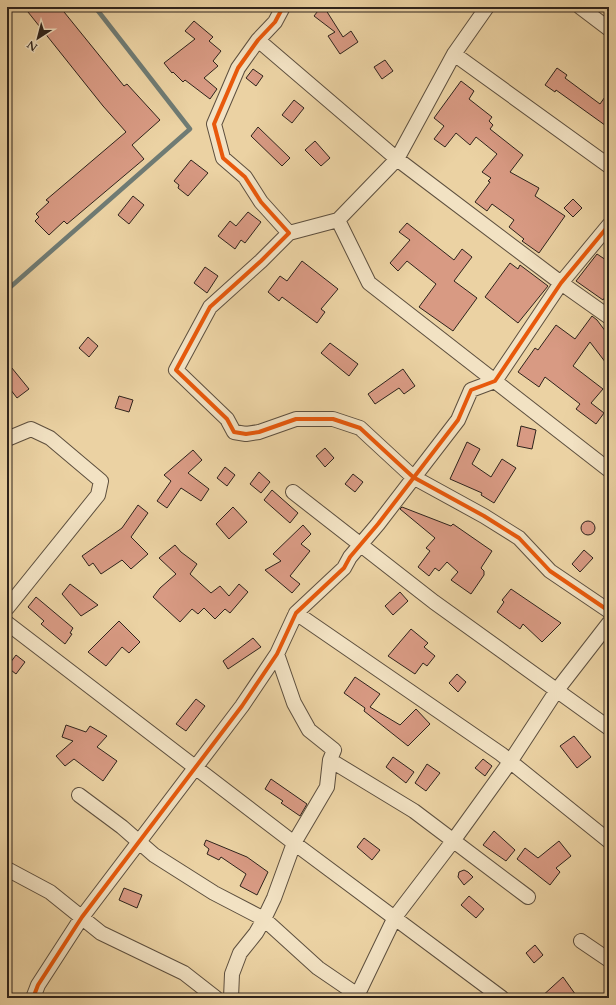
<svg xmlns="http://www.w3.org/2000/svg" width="616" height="1005" font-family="Cardo,serif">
	<rect width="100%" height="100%" fill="#ebd2a3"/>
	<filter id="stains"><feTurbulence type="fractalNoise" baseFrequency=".005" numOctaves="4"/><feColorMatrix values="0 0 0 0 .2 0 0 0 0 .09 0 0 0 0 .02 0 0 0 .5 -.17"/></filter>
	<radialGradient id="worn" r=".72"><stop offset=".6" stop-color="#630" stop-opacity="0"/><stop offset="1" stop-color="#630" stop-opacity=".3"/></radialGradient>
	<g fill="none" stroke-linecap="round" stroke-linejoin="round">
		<path stroke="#6f7b74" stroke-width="4.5" d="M7,290L190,129L95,7"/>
	</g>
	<path fill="#d89a83" stroke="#2e231c" d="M24,7H60L124,86L127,84L160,120L132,145L144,159L67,224L64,221L49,235L35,221L39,217L36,214L49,202L46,200L126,132L103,106Z
		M321,7H324L343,37L351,31L358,42L340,54L328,36L335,32L314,16Z
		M194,21L213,37L209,41L221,51L213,61L218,66L204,78L217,89L210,99L185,80L183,82L173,72L172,73L164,63L195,39L185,31Z
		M385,60L393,71L382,79L374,67Z
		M557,68L567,75L565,78L600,104L609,91V128L556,90L555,92L545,85Z
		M253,69L263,76L256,86L246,78Z
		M461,81L474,91L469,99L492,117L489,121L493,125L490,129L523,155L510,172L539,188L535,196L565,216L539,253L522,241L524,239L509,227L514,220L492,204L487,211L475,202L490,182L488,181L491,178L482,172L497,154L476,137L470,145L456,133L445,147L434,139L444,126L434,118Z
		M294,100L304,108L292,123L282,115Z
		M258,127L290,158L282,166L251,136Z
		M315,141L330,158L321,166L305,150Z
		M191,160L208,173L188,196L178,188L179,185L174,181Z
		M133,196L144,205L129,224L118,215Z
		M573,199L582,208L573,217L564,208Z
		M248,212L261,222L245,243L241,240L235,249L218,236L230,221L236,226Z
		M407,223L454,260L462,249L472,257L454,281L477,298L453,331L419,307L436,284L407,261L398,271L390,263L410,240L399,232Z
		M597,254L609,262V291L603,300L576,281Z
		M302,261L338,289L321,309L325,312L317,323L282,297L279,301L268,292L280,276L287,281Z
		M510,263L518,269L520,265L548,286L518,323L485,297Z
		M205,267L218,276L207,293L194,283Z
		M592,316L597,320L609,336V367L590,342L573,366L603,389L591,403L604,413L596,424L576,409L580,404L545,377L539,387L518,372L535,348L538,350L556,325L575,339Z
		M88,337L98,346L89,357L79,348Z
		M330,343L358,364L349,376L321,353Z
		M7,362L29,389L17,398L7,385Z
		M403,369L415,386L404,394L399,388L375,404L368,394Z
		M119,396L133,400L129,412L115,408Z
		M521,426L536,430L532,449L517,446Z
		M467,442L480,449L472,464L491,477L502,459L516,468L494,503L481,495L482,493L450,479Z
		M325,448L334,458L325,467L316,456Z
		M193,450L202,460L188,473L209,489L201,501L181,488L167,508L157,501L171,481L164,475Z
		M225,467L235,475L227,486L217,478Z
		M259,472L270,482L261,493L250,484Z
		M353,474L363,482L355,492L345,484Z
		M272,490L298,513L290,523L264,500Z
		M138,505L148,513L131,537L148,554L131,569L122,560L101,574L93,563L89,566L82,556L122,528Z
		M233,507L247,522L229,539L216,524Z
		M402,507L451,526L453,524L492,551L481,568L484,571V575L471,594L451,580L458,572L447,562L439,571L435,568L429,576L418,567L430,551L426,548L435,538L400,509Z
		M581 528a7 7 0 1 1 14 0a7 7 0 1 1-14 0Z
		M303,525L311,534L301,544L310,551L290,576L300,584L292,593L265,570L281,561L273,554Z
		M175,545L181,552L197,564L190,574L211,593L220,586L229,596L239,584L248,592L230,613L225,609L215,619L204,608L198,614L192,609L180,622L153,597L160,588L176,574L159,558Z
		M584,550L593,558L580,572L572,564Z
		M70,584L98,605L81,616L62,594Z
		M511,589L561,623L542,642L523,624L520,629L497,612L504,602L502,600Z
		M400,592L408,601L393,615L385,606Z
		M36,597L73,628L70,633L72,634L65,644L41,624L44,621L28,607Z
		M119,621L140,642L129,653L122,647L106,666L88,652Z
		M411,629L428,643L424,647L435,656L427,666L423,663L415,674L388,656Z
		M253,638L261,647L228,669L223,661Z
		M16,655L25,662L16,674L7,667Z
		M457,674L466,682L458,692L449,683Z
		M355,677L380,694L370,707L400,725L416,709L430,724L408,746L364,711L365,708L344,693Z
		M196,699L205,706L186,731L176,724Z
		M66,725L86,732L90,726L107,736L97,747L117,761L103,781L74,759L65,766L56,756L73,741L62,737Z
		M574,736L591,757L577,768L560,746Z
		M393,757L414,772L406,783L386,767Z
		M483,759L492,766L485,776L475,768Z
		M427,764L440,773L426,791L415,783Z
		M271,779L307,804L300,816L281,803L283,801L265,789Z
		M494,831L515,850L506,861L483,845Z
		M364,838L380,850L372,860L357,847Z
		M206,840L247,857L268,872L257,895L240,886L246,874L221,857L219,860L207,854L209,849L204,845Z
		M559,841L571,856L556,868L560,872L550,885L517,859L525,848L538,858Z
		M464,870L468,872L473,877L464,885L458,877L459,872Z
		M124,888L142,895L137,908L119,900Z
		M469,896L484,909L476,918L461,905Z
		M535,945L543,955L534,963L526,953Z
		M563,977L578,998H540Z"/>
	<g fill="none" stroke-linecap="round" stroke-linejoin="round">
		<g stroke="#5d4f3e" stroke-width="16">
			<path id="street" d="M283,7L275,22L258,40L238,68L214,124L223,158L245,177L261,202L289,233L261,261L210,307L176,370L227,419L234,432L246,434L259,432L296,419H333L360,428L413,477L484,516L519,538L550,571L609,611
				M580,7L609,29
				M258,40L397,159L561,283L609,317
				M454,54L609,166
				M338,220L369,283L609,470
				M289,233L338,220L397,159L454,54L487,7
				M7,439L31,429L50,438L101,481L98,495L7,608
				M293,492L434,602L609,728
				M296,613L501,754L609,841
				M7,623L294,843L502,998
				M330,760L414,811L528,897
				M79,795L122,827L154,855L214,893L264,919L318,968L362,998
				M7,869L50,892L101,933L184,973L216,998
				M581,941L609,960
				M33,998L38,985L82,917L242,706L277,654L296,613L344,568L350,557L378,524L458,420L471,390L495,381L561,283L609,225
				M231,998L232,974L240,953L256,933L264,919L274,898L294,843L327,787L330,760L334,750L309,730L294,703L277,654
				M356,998L395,917L453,841L510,762L557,690L609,623"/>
		</g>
		<use href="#street" stroke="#f2e2c3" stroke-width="14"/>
		<g stroke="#f2e2c3" stroke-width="6">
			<path id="cycleway" d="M283,7L275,22L258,40L238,68L214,124L223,158L245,177L261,202L289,233L261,261L210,307L176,370L227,419L234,432L246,434L259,432L296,419H333L360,428L413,477L484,516L519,538L550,571L609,611
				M33,998L38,985L82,917L242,706L277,654L296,613L344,568L350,557L378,524L458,420L471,390L495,381L561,283L609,225"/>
		</g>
		<use href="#cycleway" stroke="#e8590c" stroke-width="4"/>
	</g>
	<rect width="616" height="1005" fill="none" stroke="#ebd2a3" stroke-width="24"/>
	<rect x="8" y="8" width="600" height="989" fill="none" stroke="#2e231c" stroke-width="2"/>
	<rect x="12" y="12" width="592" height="981" fill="none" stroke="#2e231c"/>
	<g transform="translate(38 38) rotate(216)" stroke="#f2e2c3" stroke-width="3" paint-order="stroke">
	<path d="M0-3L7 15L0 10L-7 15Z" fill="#2e231c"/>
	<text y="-6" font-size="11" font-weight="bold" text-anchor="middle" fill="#2e231c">N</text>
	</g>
	<rect width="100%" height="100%" filter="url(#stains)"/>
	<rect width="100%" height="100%" fill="url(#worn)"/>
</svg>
